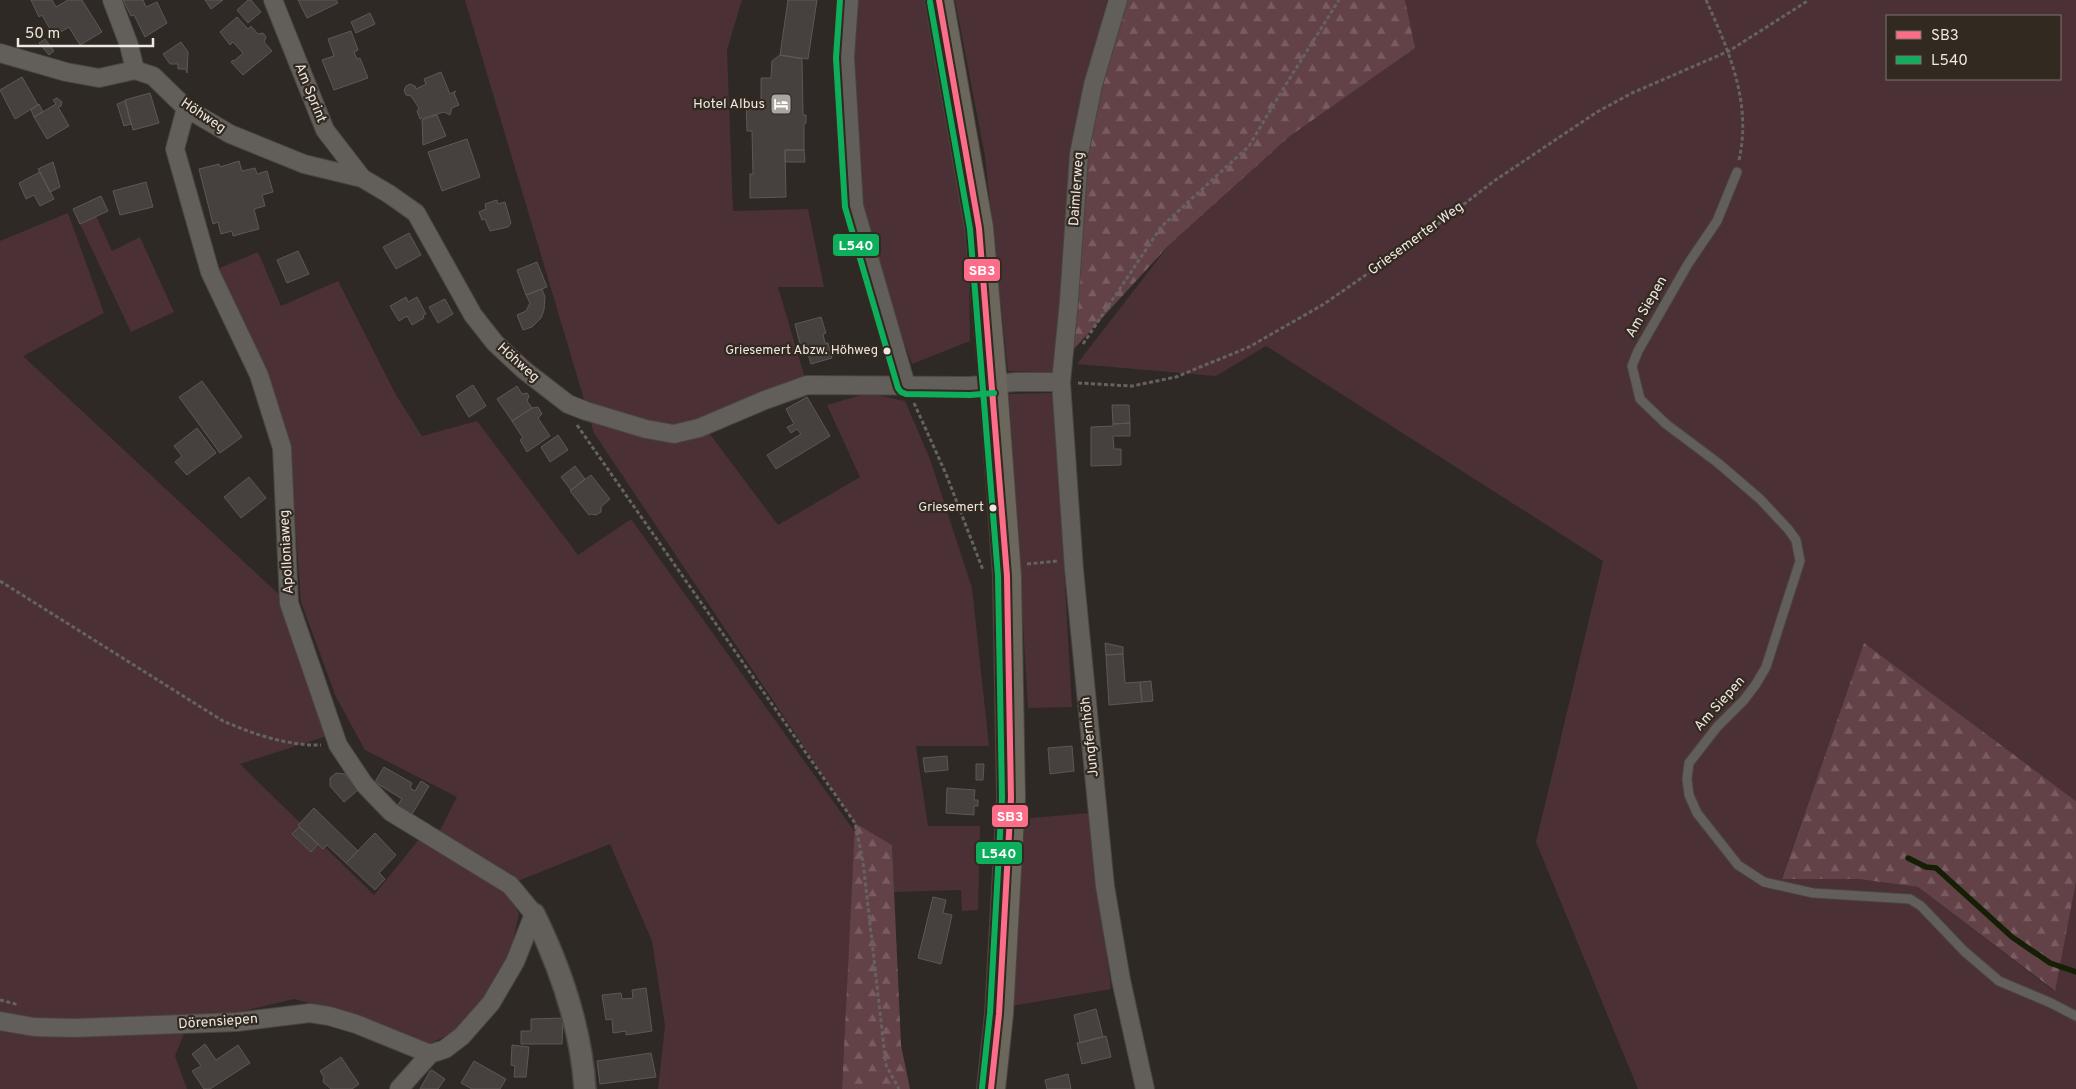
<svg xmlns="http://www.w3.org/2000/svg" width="2076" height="1089" font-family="Overpass,sans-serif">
	<defs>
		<pattern id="forest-firs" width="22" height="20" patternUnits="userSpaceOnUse" patternTransform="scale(1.25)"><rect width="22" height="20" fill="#624147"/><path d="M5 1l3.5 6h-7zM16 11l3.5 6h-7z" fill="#795c61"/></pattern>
	</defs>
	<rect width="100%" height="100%" fill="#2e2924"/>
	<path fill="#4b3035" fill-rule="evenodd" d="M465,0H742L727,50L733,211L808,209L824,287H778L807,385L709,433L778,525L860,477L827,405L868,393L905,401L930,459L972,588L989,746H916L928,826H980L978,910L962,911L961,890L894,892L892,845L855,823L594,433Z
		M849,0H938L967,155L970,341L912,364L854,206Z
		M955,0H1107L1070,147L1055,373L1008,371L985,156Z
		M1405,0H2076V801L1864,644L1782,878L1858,879L1918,887L2054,991L2076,882V1089H1638L1536,842L1603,561L1266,346L1216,376L1077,364L1169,245L1290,136L1414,48ZM1887,16H2060V79H1887Z
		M68,213L104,313L23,356L285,600L330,735L240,764L374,895L420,838L506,889L519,914L507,968L457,1031L429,1044L352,1014L294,999L188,1024L175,1056L187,1089H0V241Z
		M96,216L112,251L140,237L174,312L131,332L80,224Z
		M258,252L281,306L338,281L396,395L422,436L477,421L578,555L631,519L855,832L842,1089H658L665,1026L652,941L610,844L518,881L439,832L457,797L365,750L336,697L301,602L290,452L210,272Z
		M1054,393L1072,707L1028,708L1009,394Z
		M1090,813L1111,989L1011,1006L1019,819Z"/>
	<path fill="url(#forest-firs)" d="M1118,0H1405L1415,48L1290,136L1169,245L1060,364L1080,154Z
		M1864,643L2076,801V882L2055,991L1918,887L1858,879H1782Z
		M855,823L892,845L901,1045L910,1089H842Z"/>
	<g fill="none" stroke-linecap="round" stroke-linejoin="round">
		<path stroke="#141f05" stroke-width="5.5" d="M1908,858L1926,867L1936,868L2012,937L2050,963L2076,972"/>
	</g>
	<path fill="#46413f" stroke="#5d5855" d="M31,0H52L56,7L68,0H82L102,32L80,45L69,27L54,36L42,15L39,17Z
		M123,0H143L146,7L157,2L167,23L145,37L134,15L131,16Z
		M205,0H223L211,9Z
		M248,0H251L261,12L248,23L237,10Z
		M298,0H336L338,3L307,18Z
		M788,0H817L808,59L780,55Z
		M370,13L375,24L356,33L351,22Z
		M237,17L248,29L251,26L258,34L263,33L266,37L264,42L272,51L243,75L231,62L233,60L234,61L243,53L233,42L230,45L220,32Z
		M351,31L358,50L354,52L357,59L360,58L368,78L334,90L322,60L334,56L328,39Z
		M45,39L54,51L49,55L39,43Z
		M181,42L188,52L187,73L186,69H178V64H170L163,54Z
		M780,55L802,59L803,115H806V123L804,124V150H785L786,197L750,198V174H753L752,131H747L746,101H761V78H771L772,61Z
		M441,72L450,94L456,91L454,93L459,105L452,108L450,115L444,112L420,119L417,111L419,108L411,96L406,95L404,90L406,86L410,84L415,86L416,89L426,84L424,79Z
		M22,77L38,105L15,119L0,90Z
		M150,93L159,123L133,130L125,100Z
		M57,98L62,102L61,106L58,107L69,126L47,139L34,117L56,104L53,100Z
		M125,101L131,124L124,126L117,104Z
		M39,104L43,112L34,117L31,110Z
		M437,115L446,136L423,145L422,120Z
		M467,139L480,177L442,191L428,152Z
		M785,150H804L805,162H785Z
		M239,161L242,171L255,168L257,174L267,171L273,192L262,195L265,206L254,209L259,229L233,236L232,231L221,234L218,222L213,224L199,169L219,164L220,167Z
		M53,162L60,187L50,192L38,169Z
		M40,172L54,199L40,206L34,195L26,199L19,183Z
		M146,182L153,207L120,215L113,191Z
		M101,196L108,211L80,224L73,209Z
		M497,200L498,204L505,202L511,223L508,227L490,231L485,219L482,220L479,212L486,209L485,204Z
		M409,233L421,255L396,269L383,247Z
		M298,251L309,274L287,283L277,260Z
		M537,262L547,287L526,295L517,270Z
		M542,289L545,297L544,310L541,318L532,327L523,330L517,315L526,311L530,303L526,295Z
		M406,297L408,302L417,297L426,314L423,315L424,318L412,325L407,316L399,321L390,306Z
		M445,299L453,314L438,323L429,307Z
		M821,317L826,333L823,334L825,343H828L832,358L811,364L805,342L800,344L795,324Z
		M202,381L242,437L220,453L179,397Z
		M473,385L486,406L469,417L456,396Z
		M517,386L522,394L527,393L529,396L527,401L532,408L512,421L497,399Z
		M807,397L830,436L776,469L767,455L801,434L797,429L791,433L787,427L794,424L786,409Z
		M1112,405H1129L1130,423L1113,424Z
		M538,407L542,414L538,418L550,436L527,452L520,440L523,438L512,421L532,408Z
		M1130,423V436H1113L1114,449H1121V465L1091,466V427L1113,426V424Z
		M197,428L216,453L187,475L175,462L182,456L174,446Z
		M558,435L568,450L550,462L541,447Z
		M575,466L585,479L571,490L561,477Z
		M591,475L610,499L601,507V512L596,515L591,514L589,515L570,491Z
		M249,477L266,498L241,518L224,497Z
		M1105,643L1123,647V654L1106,655Z
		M1123,654L1125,683L1140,682L1142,702L1109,705L1106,655Z
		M1151,681L1153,701L1142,702L1140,682Z
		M1072,746L1074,771L1050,774L1048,748Z
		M947,756L948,770L925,772L923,758Z
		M976,764H984L983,780H976Z
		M384,767L412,783L410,788L415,791L421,781L429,786L411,816L396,807L402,799L375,782Z
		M336,773L345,774L358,790L344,802L330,786V778Z
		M947,788L975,790L974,800H978V806H974V815L946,813Z
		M314,808L358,851L346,863L327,845L323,849L298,825Z
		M299,827L318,844L311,852L292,834Z
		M375,833L396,855L379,873L385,879L375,890L346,863Z
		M933,897L946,900L943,913L952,915L941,964L918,958Z
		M646,988L652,1031L626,1035V1031L613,1033L612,1019L606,1020L602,995L621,993L622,999L633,998L632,990Z
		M1096,1009L1103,1037L1080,1043L1074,1015Z
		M563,1018L562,1044H521V1031H531V1019Z
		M1106,1036L1111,1057L1082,1064L1077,1043Z
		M205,1044L216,1060L238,1045L250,1063L210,1089H204L192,1071L201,1066L192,1054Z
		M512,1045L529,1047L526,1077H514L515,1066L511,1065Z
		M651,1053L656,1077L600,1084L597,1061Z
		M341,1057L359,1084L352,1089H331L323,1082L324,1077L320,1071Z
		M474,1061L506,1079L500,1089H472L461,1083Z
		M432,1070L445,1079L438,1089H420L430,1071Z
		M1068,1074L1071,1089H1047L1045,1080Z"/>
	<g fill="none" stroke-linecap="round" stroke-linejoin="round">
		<g stroke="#494540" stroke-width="11">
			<path id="service" d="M1737,172L1717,221L1688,264L1638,351L1632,366L1640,399L1666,424L1718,463L1760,499L1788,529L1796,540L1800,561L1766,667L1756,684L1744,700L1717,727L1689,763L1687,779L1689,795L1697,813L1738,865L1764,882L1813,893L1910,899L1921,906L1964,951L1999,981L2051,1003L2076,1016"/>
		</g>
		<g stroke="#494540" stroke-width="20">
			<path id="minor" d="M112,0L129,45L135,70
				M273,0L325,130L362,178
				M849,0L845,57L854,206L906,385
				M1118,0L1093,85L1079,154L1069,301L1061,382L1074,570L1105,886L1121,980L1145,1089
				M0,53L66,72L99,78L135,70
				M135,70L153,76L186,108L230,134L304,164L362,178L389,194L416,213L473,315L495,343L524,370L568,404L586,411L646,429L674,434L699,428L765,400L807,385L970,386L1016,382H1061
				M0,1021L34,1027L74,1028L237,1022L310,1013L329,1016L356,1024L430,1054L445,1049L462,1036L491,1003L515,962L534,914L510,885L391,812L364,784L338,745L289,603L282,448L259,375L210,272L175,149L186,108
				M399,1089L430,1054"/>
		</g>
		<g stroke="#494540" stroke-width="24">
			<path id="tertiary" d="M534,914C561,969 581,1027 585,1089"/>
		</g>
		<g stroke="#494540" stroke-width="30">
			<path id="primary" d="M939,0L979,228L993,384L1007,576L1011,798L999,1014L991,1089"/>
		</g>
		<path stroke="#66625f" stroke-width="3" stroke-dasharray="4 2.5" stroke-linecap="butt" d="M1706,0C1729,51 1752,103 1739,160
			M1083,344L1161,227L1249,146L1283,89L1339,0
			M1078,383L1132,386L1176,377L1249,347L1324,304L1429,231L1494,181L1597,112L1632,93L1729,51L1809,0
			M914,403L946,474L983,570
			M577,425L855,823L863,862L886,1065L899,1089
			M1027,564L1058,561
			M0,581L223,721C253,734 288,746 321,745
			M0,1000L19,1005"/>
		<use href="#service" stroke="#625e5a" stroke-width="9"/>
		<use href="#minor" stroke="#625e5a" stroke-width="18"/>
		<use href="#tertiary" stroke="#625e5a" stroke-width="21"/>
		<use href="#primary" stroke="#6b675d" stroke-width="28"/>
		<g stroke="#322920" stroke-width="10">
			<path id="bus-1" d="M939,0L979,228L1007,576L1011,798L999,1014L991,1089"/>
		</g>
		<g stroke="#322920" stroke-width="10">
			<path id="bus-2" d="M840,0L836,58L845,207L898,388L901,392L906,394L970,395L994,393
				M930,2L970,229L998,576L1002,798L990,1013L982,1088"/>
		</g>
		<use href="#bus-1" stroke="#fb6d88" stroke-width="6"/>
		<use href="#bus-2" stroke="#0daf5c" stroke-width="6"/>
	</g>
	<defs>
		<g id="hotel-square" transform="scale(1.125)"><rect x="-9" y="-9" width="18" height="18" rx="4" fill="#aba59f" stroke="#322920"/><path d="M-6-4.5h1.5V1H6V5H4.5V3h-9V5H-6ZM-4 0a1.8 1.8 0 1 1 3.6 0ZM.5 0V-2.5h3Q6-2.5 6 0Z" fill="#fff"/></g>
	</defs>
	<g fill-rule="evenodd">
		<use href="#hotel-square" x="781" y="104"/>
	</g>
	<g fill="#eee8e1" stroke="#322920" stroke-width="2">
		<circle cx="887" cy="351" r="4.5"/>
		<circle cx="993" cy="508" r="4.5"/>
	</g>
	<g text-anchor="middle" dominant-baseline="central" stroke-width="4.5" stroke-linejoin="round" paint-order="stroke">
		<g font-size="13" fill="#eee8e1" stroke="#322920" text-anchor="end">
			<text x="878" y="351">Griesemert Abzw. Höhweg</text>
			<text x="984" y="508">Griesemert</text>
		</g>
		<g font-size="14" fill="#eee8e1" stroke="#322920">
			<text transform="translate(310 93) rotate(68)">Am Sprint</text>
			<text transform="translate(203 116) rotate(34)">Höhweg</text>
			<text transform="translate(1077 189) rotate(-86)">Daimlerweg</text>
			<text transform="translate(1416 239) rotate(-36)">Griesemerter Weg</text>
			<text transform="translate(1647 307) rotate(-60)">Am Siepen</text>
			<text transform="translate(518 363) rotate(42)">Höhweg</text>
			<text transform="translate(287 552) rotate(-93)">Apolloniaweg</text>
			<text transform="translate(1720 704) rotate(-48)">Am Siepen</text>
			<text transform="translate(1090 737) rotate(-96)">Jungfernhöh</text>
			<text transform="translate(218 1022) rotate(-4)">Dörensiepen</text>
		</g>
		<g font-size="14" fill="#eee8e1" stroke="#322920" text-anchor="end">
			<text x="765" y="104">Hotel Albus</text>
		</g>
	</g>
	<g stroke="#322920" stroke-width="2">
		<rect x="832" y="233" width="48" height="24" rx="5" fill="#0daf5c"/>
		<rect x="963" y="258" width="38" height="24" rx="5" fill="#fb6d88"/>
		<rect x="991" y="804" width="38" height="24" rx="5" fill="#fb6d88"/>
		<rect x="975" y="841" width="48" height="24" rx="5" fill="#0daf5c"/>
	</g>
	<g font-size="14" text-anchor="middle" font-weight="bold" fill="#fff">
		<text x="856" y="250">L540</text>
		<text x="982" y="275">SB3</text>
		<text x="1010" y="821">SB3</text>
		<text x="999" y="858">L540</text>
	</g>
	<rect x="1886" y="15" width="175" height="65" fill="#322920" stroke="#7d756d"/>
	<rect x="1896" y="31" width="25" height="8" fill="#fb6d88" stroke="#7d756d"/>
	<text x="1931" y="40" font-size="15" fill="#eee8e1">SB3</text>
	<rect x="1896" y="56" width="25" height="8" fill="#0daf5c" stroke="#7d756d"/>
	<text x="1931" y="65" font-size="15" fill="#eee8e1">L540</text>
	<path d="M18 38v8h135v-8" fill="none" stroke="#eee8e1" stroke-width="2.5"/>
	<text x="25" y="38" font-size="15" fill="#eee8e1" stroke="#322920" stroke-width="4" paint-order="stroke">50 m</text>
</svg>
